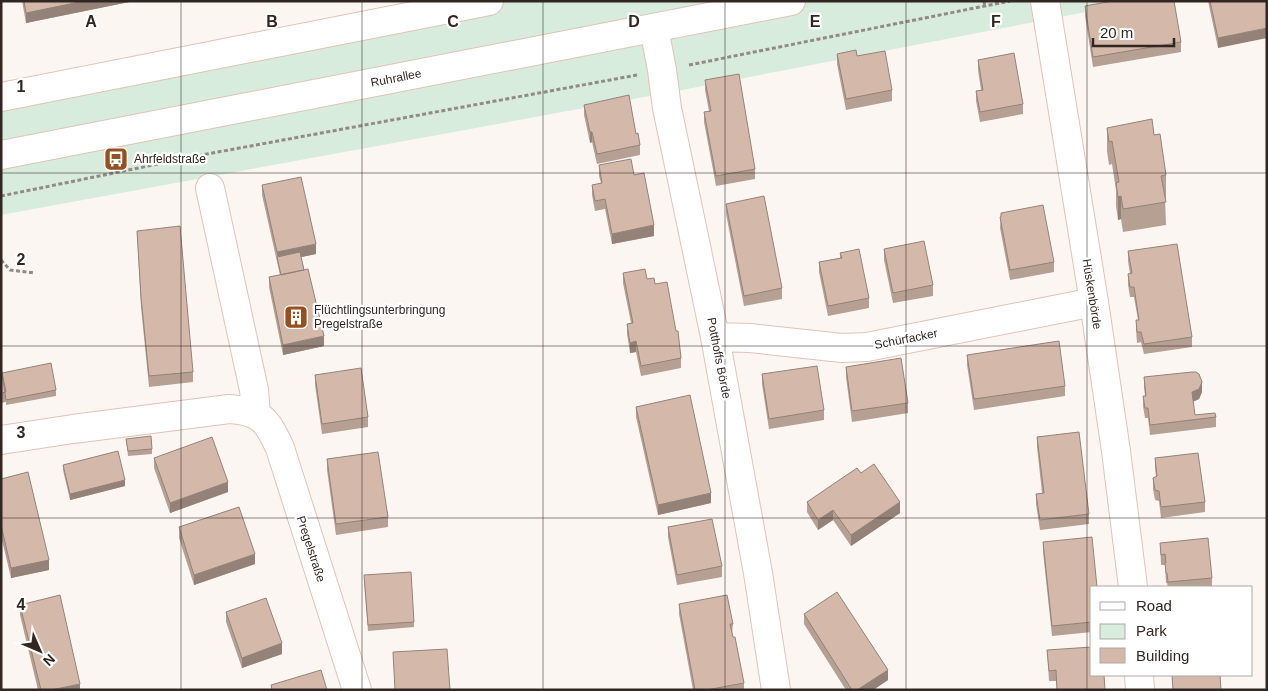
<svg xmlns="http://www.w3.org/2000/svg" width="1268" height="691" font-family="Arial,sans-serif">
	<rect width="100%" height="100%" fill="#fcf6f3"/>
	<path fill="#d7ecdc" d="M499,1H1143L677,91L1,215V99Z"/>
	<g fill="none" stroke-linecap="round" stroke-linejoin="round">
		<g stroke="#e0c3b7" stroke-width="30">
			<path id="minor" d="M1045,1L1094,302L1116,451L1133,587
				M654,28L662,70L667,108L715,337L758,573L776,690
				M210,188L254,390L256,415
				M715,337L750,338L842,348L867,347L1094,302
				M1,440L73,429L229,409C261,411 267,420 280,448L357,690
				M1139,675L1140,690"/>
		</g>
		<g stroke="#e0c3b7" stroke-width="30">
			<path id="primary" d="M1,97L489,1
				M1,155L791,1"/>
		</g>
		<path stroke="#938a86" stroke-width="3" stroke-dasharray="4 2.5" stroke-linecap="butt" d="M984,1L985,7
			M689,65L1010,1
			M1,196L207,154L637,75
			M1,260L10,270L35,273"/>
		<use href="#minor" stroke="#fff" stroke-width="28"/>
		<use href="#primary" stroke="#fff" stroke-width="28"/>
	</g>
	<path fill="#b69f93" d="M22,1H134L26,23Z
		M1208,1H1267L1218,48Z
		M1085,6L1181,42V52L1093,67L1085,16Z
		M837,54L857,56L892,90V101L846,110L837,64Z
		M978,60L1023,104V114L980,122L976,101V91L981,90L978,70Z
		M705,80L755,169V179L716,186L704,122V112L709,111L705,90Z
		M584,105L636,134L640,145V155L597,164L592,142L590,143L584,115Z
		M1107,128L1154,135L1166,175V198H1165L1166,225L1123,232L1121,219L1118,220L1116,206V190L1112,164L1109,165L1107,151Z
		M599,165L634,175L654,236L612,244L605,209L595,211L592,195V185L601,183L599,176Z
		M262,185L316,254L301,257L324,346L283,355L269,287V277L280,275L262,195Z
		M726,204L782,288V299L744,306L726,214Z
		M1001,213L1054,262V272L1010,280L1000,228Z
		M137,231L193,372V382L149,387L141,307Z
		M884,249L933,285V296L893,303L884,260Z
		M1128,251L1192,337V347L1144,354L1141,342L1137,343L1136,330V320H1138L1134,297H1130L1128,285V274H1130L1128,261Z
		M840,253L869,298V308L828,316L819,272V262L840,258Z
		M623,273L647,279L655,284L681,358V368L641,376L636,352L630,353L627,334V324L631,323L623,283Z
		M967,355L1065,386V396L974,410L967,365Z
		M846,367L908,403V413L852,422L846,377Z
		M1,368L2,373L56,390V396L6,405V401V402L1,403Z
		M762,374L824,410V420L769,429L762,384Z
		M315,375L368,417V427L322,434L315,385Z
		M1144,377L1202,392L1199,399L1193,402L1195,415L1216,417V427L1150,435L1148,418H1145L1143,406V396H1145L1144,388Z
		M636,407L711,503L658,515L636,417Z
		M1037,437L1089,514V524L1040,530L1036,504V494L1042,493L1037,447Z
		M126,439L152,449V454L128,456Z
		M154,458L228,492L170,513L154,468Z
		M1155,458L1205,502V512L1161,518L1159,501L1155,500L1153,489V478L1156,477L1155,468Z
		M327,459L388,517V527L336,535L327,470Z
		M63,465L125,486L70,500L63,470Z
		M861,473L900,513L851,546L833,520L818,530L807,512V502Z
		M1,479L49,570L11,578L1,536Z
		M179,527L255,564L194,585L179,538Z
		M668,527L722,566V577L677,585L668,537Z
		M1043,542L1092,587V632L1052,636L1043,552Z
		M1160,543L1212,578V587H1168L1167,583H1166L1165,565H1161Z
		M364,580L414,622V627L368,631Z
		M679,604L733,624L732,634L744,683V690H693L679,614Z
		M20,605L80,690H38L20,615Z
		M226,612L282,654L242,668L226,622Z
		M804,614L888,680L873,690H846L804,624Z
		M1047,650L1105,690H1057L1056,681H1049Z"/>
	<path fill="#948278" d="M84,1H134L26,23V13Z
		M1267,28V38L1218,48V38Z
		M590,132H592V142L590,143Z
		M1121,196V219L1118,220V197Z
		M654,225V236L612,244V234Z
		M316,244V254L278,262L277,252Z
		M324,336V346L283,355V345Z
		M636,341V352L630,353V343Z
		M1202,382V392L1199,399L1192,402V392Z
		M125,480V486L70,500V494Z
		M228,482V492L170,513V503Z
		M711,493V503L658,515V505Z
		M900,502V513L851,546V535Z
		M833,510V520L818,530V520Z
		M255,554V564L194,585V575Z
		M49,560V570L11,578V568Z
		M282,643V654L242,668V658Z
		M888,670V680L873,690H857Z
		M80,684V690H51Z"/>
	<path fill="#d4b9ab" stroke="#948278" d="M24,1H84L26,13Z
		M1113,1H1174L1181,42L1093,57L1085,6Z
		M1210,1H1267V28L1218,38Z
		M856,50L857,56L885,51L892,90L846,99L837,54Z
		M1014,53L1023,104L980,112L976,91L983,90L978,60Z
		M739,74L755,169L716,176L704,112L711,111L705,80Z
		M629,95L636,134L638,133L640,145L597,154L592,132H590L584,105Z
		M1152,119L1154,135L1160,134L1166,175L1161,176L1166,202L1123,209L1121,196L1118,197L1116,183L1119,182L1112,141L1109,142L1107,128Z
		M631,159L634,175L644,173L654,225L612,234L605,199L595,201L592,185L602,183L599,165Z
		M301,177L316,244L277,252L262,185Z
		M764,196L782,288L744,296L726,204Z
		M1043,205L1054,262L1010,270L1000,217H1001V213Z
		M180,226L193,372L149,376L141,297L137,231Z
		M924,241L933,285L893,293L884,249Z
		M1177,244L1192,337L1144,344L1141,332H1137L1136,320H1139L1134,287H1130L1128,274L1132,273L1128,251Z
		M859,249L869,298L828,306L819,262L842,258L840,253Z
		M300,252L304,270L281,275L277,257Z
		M308,269L324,336L283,345L269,277Z
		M645,269L647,279L654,278L655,284L667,282L676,331H678L681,358L641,366L636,341L630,343L627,324L633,323L623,273Z
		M1059,341L1065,386L974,399L967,355Z
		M901,358L908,403L852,411L846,367Z
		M51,363L56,390L6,400L2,373Z
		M817,366L824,410L769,419L762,374Z
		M1,368L6,392L1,393Z
		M361,368L368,417L322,424L315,375Z
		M1192,372H1196L1199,374L1202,382L1199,389L1192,392L1195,415L1215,413L1216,417L1150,425L1148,408H1145L1143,396H1146L1144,377Z
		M690,395L711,493L658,505L636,407Z
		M1079,432L1089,514L1040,520L1036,494L1044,493L1037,437Z
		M151,436L152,449L128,451L126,439Z
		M212,437L228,482L170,503L154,458Z
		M118,451L125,480L70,494L63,465Z
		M378,452L388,517L336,524L327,459Z
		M1198,453L1205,502L1161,507L1159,491L1155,490L1153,478L1157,476L1155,458Z
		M874,464L900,502L851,535L833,510L818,520L807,502L857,468L861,473Z
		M28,472L49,560L11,568L1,525V479Z
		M239,507L255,554L194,575L179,527Z
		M712,519L722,566L677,575L668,527Z
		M1092,537L1097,587H1092V622L1052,626L1043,542Z
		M1208,538L1212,578L1168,582L1167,573H1166L1165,563H1166L1165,554L1161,555L1160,543Z
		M411,572L414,622L368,625L364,575Z
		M837,592L888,670L857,690H852L804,614Z
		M60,595L80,684L51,690H41L20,605Z
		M727,595L733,624H730L733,637H735L744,683L706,690H695L679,604Z
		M266,598L282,643L242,658L226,612Z
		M1092,647V675H1104L1105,690H1057L1056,670L1049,671L1047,650Z
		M447,649L450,690H395L393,652Z
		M321,670L327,690H272L271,685Z
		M1172,675H1220L1221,690H1173Z"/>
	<path fill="none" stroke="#312621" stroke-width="1" stroke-opacity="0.55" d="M181,1V690M362,1V690M543,1V690M725,1V690M906,1V690M1087,1V690M1,173H1267M1,346H1267M1,518H1267"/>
	<defs>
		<g id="bus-square" transform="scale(1.25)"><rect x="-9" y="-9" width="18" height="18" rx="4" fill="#935021" stroke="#fff"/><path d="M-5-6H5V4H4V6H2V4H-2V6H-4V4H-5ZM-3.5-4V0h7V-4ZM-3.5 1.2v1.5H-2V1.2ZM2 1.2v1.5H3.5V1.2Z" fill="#fff"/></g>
		<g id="building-square" transform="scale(1.25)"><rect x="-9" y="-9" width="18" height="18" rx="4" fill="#935021" stroke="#fff"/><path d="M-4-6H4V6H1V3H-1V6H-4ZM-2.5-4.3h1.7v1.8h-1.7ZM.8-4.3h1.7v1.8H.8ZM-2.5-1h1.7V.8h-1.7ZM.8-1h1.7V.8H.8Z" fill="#fff"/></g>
	</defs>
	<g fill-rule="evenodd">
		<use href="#bus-square" x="116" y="159"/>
		<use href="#building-square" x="296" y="317"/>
	</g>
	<g text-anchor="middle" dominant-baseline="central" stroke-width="4.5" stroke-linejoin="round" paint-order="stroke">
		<g font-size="12" fill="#312621" stroke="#fff">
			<text transform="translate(396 78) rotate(-11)">Ruhrallee</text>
			<text transform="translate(1092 294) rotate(81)">Hüskenbörde</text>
			<text transform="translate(906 339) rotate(-11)">Schürfacker</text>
			<text transform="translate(719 358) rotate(79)">Potthoffs Börde</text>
			<text transform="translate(311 549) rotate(72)">Pregelstraße</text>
		</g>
		<g font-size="12" fill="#312621" stroke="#fff" text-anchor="start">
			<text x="134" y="159">Ahrfeldstraße</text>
			<text x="314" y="310">Flüchtlingsunterbringung<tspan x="314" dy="14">Pregelstraße</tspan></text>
		</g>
	</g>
	<g font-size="16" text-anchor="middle" font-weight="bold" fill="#312621" stroke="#fff" stroke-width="4.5" stroke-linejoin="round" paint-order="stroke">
		<text x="91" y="27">A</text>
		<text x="272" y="27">B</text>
		<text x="453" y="27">C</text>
		<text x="634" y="27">D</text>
		<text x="815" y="27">E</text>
		<text x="996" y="27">F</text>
		<text x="21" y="92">1</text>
		<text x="21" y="265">2</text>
		<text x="21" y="438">3</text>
		<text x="21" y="610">4</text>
	</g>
	<rect width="1268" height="691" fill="none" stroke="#312621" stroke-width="5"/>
	<rect x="1090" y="586" width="162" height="90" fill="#ffffff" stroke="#ada8a6"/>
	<rect x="1100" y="602" width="25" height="8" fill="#ffffff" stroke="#ada8a6"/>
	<text x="1136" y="611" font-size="15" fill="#312621">Road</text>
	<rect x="1100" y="624" width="25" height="15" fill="#d7ecdc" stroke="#ada8a6"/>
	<text x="1136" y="636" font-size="15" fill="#312621">Park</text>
	<rect x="1100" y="648" width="25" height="15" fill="#d4b9ab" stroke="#ada8a6"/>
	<text x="1136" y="661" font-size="15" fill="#312621">Building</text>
	<g transform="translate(40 651) rotate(135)" stroke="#ffffff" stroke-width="4" paint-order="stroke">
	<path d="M0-4L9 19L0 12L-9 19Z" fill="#312621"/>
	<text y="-8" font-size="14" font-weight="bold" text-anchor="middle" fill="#312621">N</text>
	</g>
	<path d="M1093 38v8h81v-8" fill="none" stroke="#312621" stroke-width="2.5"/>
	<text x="1100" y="38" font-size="15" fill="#312621" stroke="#ffffff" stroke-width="4" paint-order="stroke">20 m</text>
</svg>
